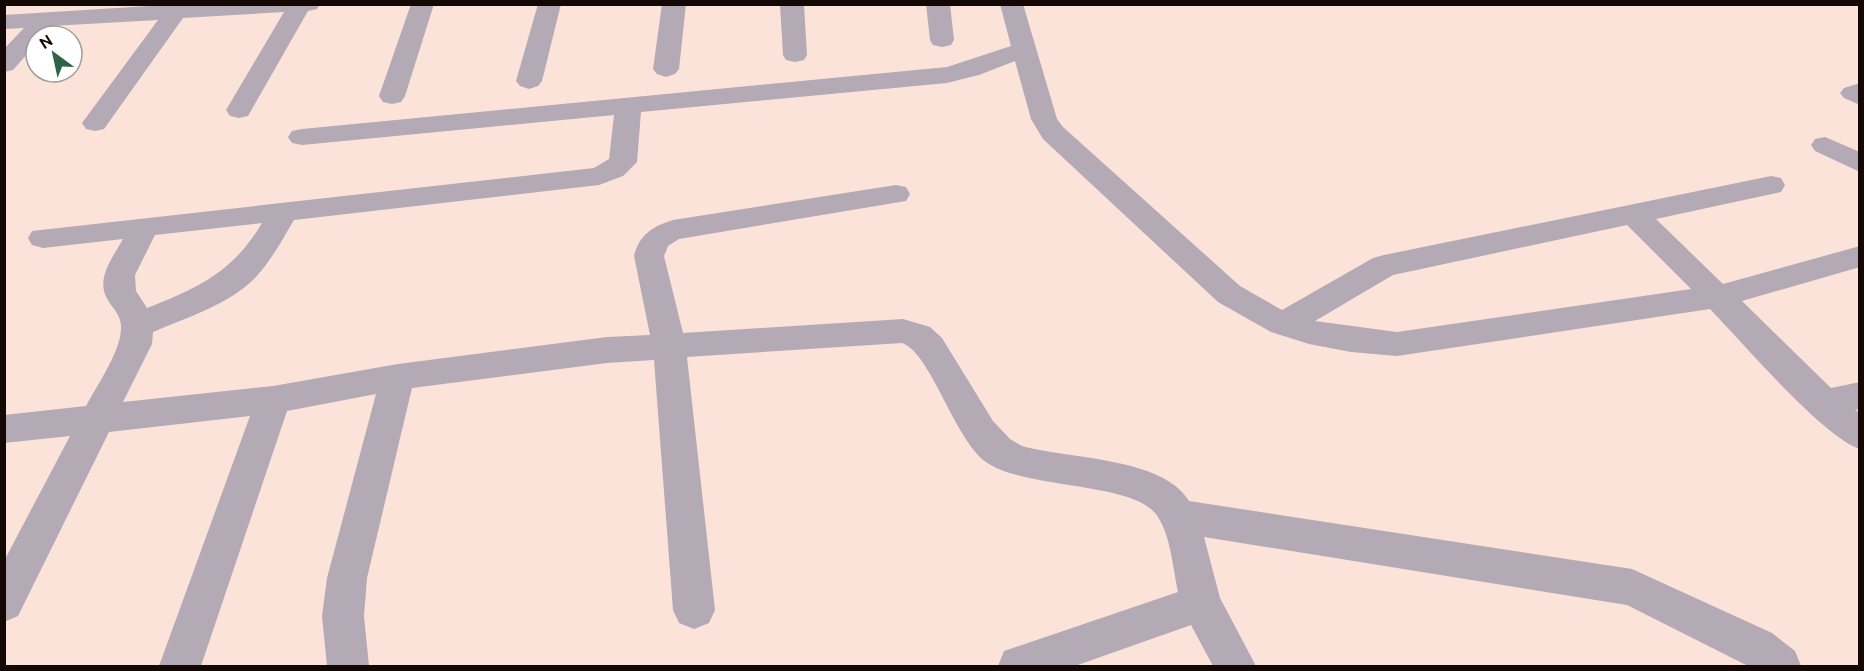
<svg xmlns="http://www.w3.org/2000/svg" width="1864" height="671" font-family="Ubuntu,sans-serif">
	<rect width="100%" height="100%" fill="#fbe3da"/>
	<g fill="none" stroke-linecap="round" stroke-linejoin="round">
		<path fill="#b4aab6" fill-rule="evenodd" d="M181,4H320L317,9L308,11L248,116L239,118L230,116L226,110L284,12L183,18L104,129L95,131L86,129L82,123L158,20L51,26L43,36H36V44L13,70L4,72V49L24,28L4,29V15Z
			M411,4H434L405,96L401,102L392,104L383,102L379,96Z
			M538,4H561L542,81L538,86L529,89L520,86L516,81Z
			M662,4H686L679,69L675,74L666,77L657,74L653,69Z
			M780,4H804L807,55L804,60L795,62L786,60L783,55Z
			M926,4H950L954,40L951,45L942,47L933,45L930,40Z
			M1000,4H1023L1057,119L1063,127L1240,286L1282,310L1373,258L1384,255L1771,176L1781,178L1785,185L1781,192L1656,219L1723,284L1860,246V267L1742,301L1831,388L1860,382V409L1855,410L1860,413V449C1824,438 1741,341 1710,309L1397,356L1351,352L1309,344L1271,332L1218,302L1043,139L1031,119L1015,61L979,75L947,83L641,112L637,162L623,176L599,185L294,220C282,240 271,261 255,278C228,305 188,317 153,332L152,344L123,402L273,386L398,364L607,337L650,335L634,256C639,235 653,226 673,220L896,185L906,187L910,194L906,201L679,239L668,246L664,256L683,333L903,319L930,327L942,338L993,421L1010,439L1022,446C1068,459 1163,457 1189,501L1632,569L1772,633L1795,651L1801,666H1748L1627,605L1204,537L1220,598L1256,666H1213L1191,625L1075,666H998L1004,651L1178,592C1173,569 1171,537 1158,517C1136,481 1025,490 986,462C954,439 931,353 902,343L687,357L715,610L709,623L694,629L679,623L673,610L654,360L607,363L412,388L367,578L364,616L369,666H327L322,616L327,578L376,394L287,411L201,666H159L250,416L109,432L18,616L4,622V561L70,436L4,443V415L86,406C97,385 122,350 121,326C121,317 114,309 109,302C94,280 112,259 123,239L43,248L32,245L28,238L32,231L594,168L609,159L614,115L302,145L292,143L288,137L292,131L302,129L947,67L1011,46ZM262,223C233,272 198,288 147,308L136,291L135,275L155,235ZM1627,225L1691,289L1397,332L1315,321L1393,275Z
			M1860,83V105L1844,98L1840,93L1844,88Z
			M1825,137L1860,152V172L1815,151L1811,145L1815,139Z"/>
	</g>
	<rect width="1864" height="671" fill="none" stroke="#140805" stroke-width="12"/>
	<g transform="translate(54 54) rotate(327)"><circle r="28" fill="#ffffff" stroke="#a19c9b" stroke-width="1.5"/>
	<path d="M0-4.5L10 22L0 15L-10 22Z" fill="#2e6348"/>
	<text y="-9" font-size="16" font-weight="bold" text-anchor="middle" fill="#140805">N</text>
	</g>
</svg>
